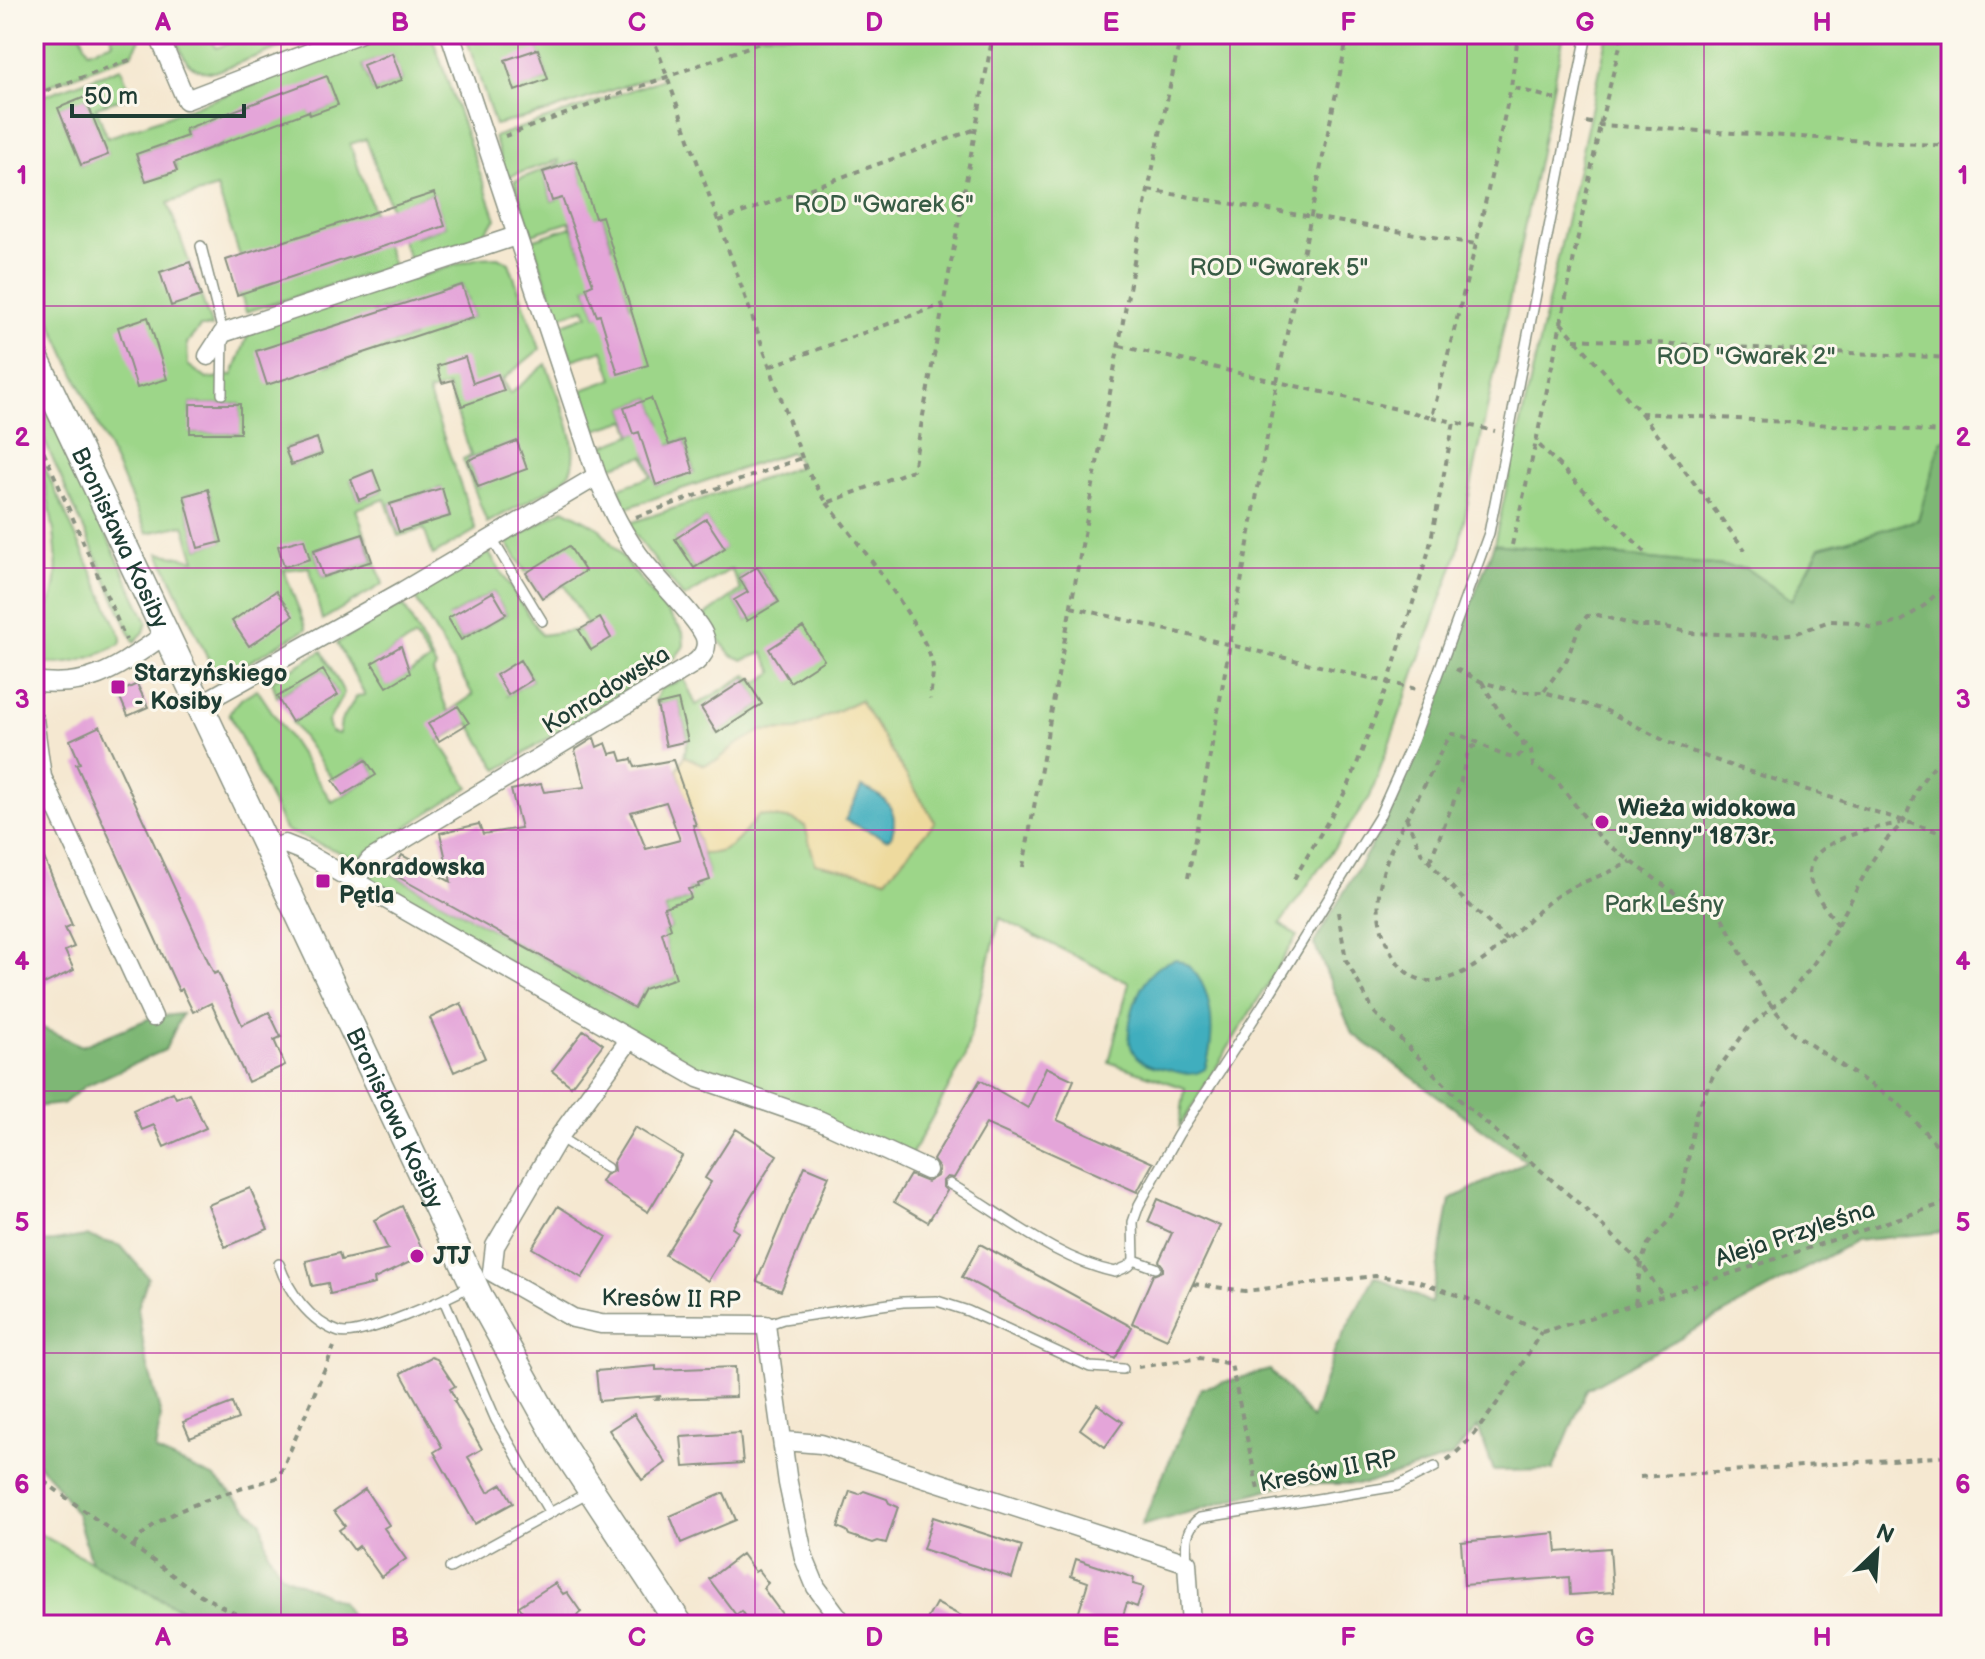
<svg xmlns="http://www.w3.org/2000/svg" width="1985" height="1659" font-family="'Balsamiq Sans',sans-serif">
	<rect width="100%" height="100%" fill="#fbf7ec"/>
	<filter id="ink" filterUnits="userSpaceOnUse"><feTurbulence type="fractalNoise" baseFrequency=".0125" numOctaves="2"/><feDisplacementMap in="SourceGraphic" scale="16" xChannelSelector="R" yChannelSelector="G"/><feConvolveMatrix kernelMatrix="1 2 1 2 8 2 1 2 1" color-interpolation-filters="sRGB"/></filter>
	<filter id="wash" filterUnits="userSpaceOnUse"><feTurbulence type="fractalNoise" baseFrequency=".006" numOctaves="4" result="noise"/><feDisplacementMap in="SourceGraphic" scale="32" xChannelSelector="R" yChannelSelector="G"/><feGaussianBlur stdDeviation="1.8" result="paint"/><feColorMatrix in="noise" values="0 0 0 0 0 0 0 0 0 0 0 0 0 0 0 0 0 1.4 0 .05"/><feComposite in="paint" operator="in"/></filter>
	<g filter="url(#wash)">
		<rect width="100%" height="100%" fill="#f5e8d1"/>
		<path fill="#9dd689" stroke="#5e8a5e" stroke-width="2" fill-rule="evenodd" d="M34,34H81L88,51L113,42L111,34H143L132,54L34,91V70L41,67L34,48Z
			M175,34H210L216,48L244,38L243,34H317L214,72C187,72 182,56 175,34Z
			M395,34H431L496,219L482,236L410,261L366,139L350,144L393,266L246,312L242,298L237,295L240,256L217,188L168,203L212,327H200L187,343L188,365L207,379L233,375L250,329L478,258L498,257L509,263L540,349L502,380L510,394L546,364C555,391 587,452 567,476C559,487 503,514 487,523L463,459L471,455L448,387L428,392L476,530L433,555L424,529L398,536L385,499L356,509L383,584L322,620L309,567L284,570L306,629L218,680L159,553L195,560L184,525L147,533L34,285V99L121,68L132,96L96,107L107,138ZM392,54L402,80L373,91L363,65ZM300,87L338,104L311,115ZM85,98L107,154L81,165L59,108ZM213,119L223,145L194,155L185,129ZM167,143L177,170L146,181L137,154ZM433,193L445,226L415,237L403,204ZM462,285L473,317L442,327L431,296ZM402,304L413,337L384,346L373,313ZM345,323L356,356L327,366L315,333ZM190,404H240L239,433H191ZM317,438L322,454L291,465L286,448ZM517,442L478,487L468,459ZM373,470L381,491L359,500L351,480ZM441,488L450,516L399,531L390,504ZM208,490L222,541L198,548L184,496ZM363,534L372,561L323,577L314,550Z
			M465,34H1564L1457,555L1370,797L1280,924L1297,936L1179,1128L1185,1088L1109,1062L1129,983L1000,918L964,1060L909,1159L699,1074L378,887L370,879L380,862L388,860L397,863L392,874L634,1008L644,989L675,978L662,933L671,928L665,909L690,898L688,889L699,887L695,876L708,874L702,854C734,854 740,837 759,815L794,820L805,826L860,700L797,730L761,731L722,759L704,765L684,756L688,740L678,701L657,705L655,701L660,689L684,679L696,705L747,675L757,683L774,672L763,653L743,660L731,655L702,618L741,590L731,569L684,598L627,524L798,467L797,460L790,452L626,508L619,488L651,477L644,456L610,467L603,446L632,435L627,420L596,430L582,390L613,379L603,350L572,360L560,325L588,315L585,308L558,317L532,240L571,227L570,222L532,234L514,181L558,164L559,160L507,177L494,137L663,79L659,74L548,112L495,125ZM538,49L548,79L515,90ZM576,161L585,190L552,201L543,172ZM602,216L612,246L583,256L572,227ZM619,275L630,305L597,316L586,287ZM651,398L661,424L633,434L624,408ZM684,440L694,472L656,485L646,452ZM706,519L724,548L694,568L675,539ZM757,567L779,602L747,621L734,600L748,592L739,578ZM746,679L762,705L717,733Z
			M1608,34H1951V437L1941,441L1918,520L1820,547L1792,601L1745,568L1494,544Z
			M34,380L147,622L144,632L134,642L34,417Z
			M35,446L122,638L120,644C93,658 65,670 34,660L44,627L34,624V619C39,615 49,608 51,601C67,565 45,483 35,446Z
			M564,509L599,528L683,632L684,646L675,658L498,770L469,723L439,741L469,787L356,859L285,830L229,713L242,698L257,689L332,802L376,775L366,760L334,781L292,722L337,694L323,670L277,697L272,681L322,651L344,693L328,722L331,732L339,734L341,721L357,696L365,695L337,643L403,604L436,667L433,672L448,712L473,695L414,596L489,553L541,635L579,630L587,624L564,585L542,598L507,543ZM493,592L506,614L461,640L449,617ZM415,637L430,661L387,686L373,663ZM520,661L532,680L508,695Z
			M34,1531L209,1625H34Z"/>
		<path fill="#7eb775" stroke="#4e7a54" stroke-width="2" d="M1951,437V1231L1855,1241L1587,1389L1553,1470L1494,1471L1478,1427L1451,1457L1366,1484H1287L1141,1526L1201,1388L1270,1370L1312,1419L1335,1349L1375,1276L1431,1303L1450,1200L1526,1161L1352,1033L1314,943L1393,809L1494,544L1745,568L1792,600L1820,547L1918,520L1941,441Z
			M182,1014L165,1050L85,1086L63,1104L34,1107V1024L82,1046L153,1017Z
			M86,1236L121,1246L148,1277L138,1308L145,1355L161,1416L155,1451L215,1478L262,1522L268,1552L282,1575L342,1602L355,1625H211L91,1562L77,1515L52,1479L34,1459V1244Z"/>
		<path fill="#eeda9e" stroke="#868c69" stroke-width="2" fill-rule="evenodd" d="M860,700L935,822L886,879L815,863L805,826L794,820L759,815C740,836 734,854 702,854L677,770L684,756L704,765L718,760L736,745L761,731L797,730ZM861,787C885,794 901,811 891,837L886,839L846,820Z"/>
		<path fill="#41aebe" stroke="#307679" stroke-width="2" d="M862,787C885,796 901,810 891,837L886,839L845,820Z
			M1176,959C1215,975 1217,1035 1205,1069C1192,1077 1184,1074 1170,1070C1159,1068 1144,1065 1136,1056C1118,1034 1139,980 1159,966C1163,963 1171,961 1176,959Z"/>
		<g id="blocks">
			<path fill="#e4a5d9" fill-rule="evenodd" d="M538,49L548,79L515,91L505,60Z
				M392,53L402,80L373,91L363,65Z
				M327,76L338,105L310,115L309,111L223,143L174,163L177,171L146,181L136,154L187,136L185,129Z
				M85,97L108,155L81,165L58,108Z
				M576,161L595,218L602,216L648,365L618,374L600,315L597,316L586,287L593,284L562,198L552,201L543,172Z
				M434,193L445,226L237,295L226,260Z
				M190,262L201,296L171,306L160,272Z
				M462,285L473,317L267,385L256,351Z
				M148,317L167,379L137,388L118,327Z
				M465,357L473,383L498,374L504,391L462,406L453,380L442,383L437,366Z
				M651,398L669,445L684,440L694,473L656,485L639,432L633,434L624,408Z
				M190,404H240V433H190Z
				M317,438L322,454L291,465L285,449Z
				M517,441L527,469L478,487L468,460Z
				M373,470L381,491L359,500L351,479Z
				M442,488L450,516L399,532L390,504Z
				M208,489L222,542L198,548L184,496Z
				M706,519L725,548L694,568L675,539Z
				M363,534L372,561L323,577L314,550Z
				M304,539L310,559L284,567L278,546Z
				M569,546L585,571L542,598L526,573Z
				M757,567L779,602L747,621L734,600L748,592L739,578Z
				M276,591L293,616L249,646L232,621Z
				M493,592L506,614L461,640L448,618Z
				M600,618L611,638L591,650L579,630Z
				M803,627L824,660L790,682L769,649Z
				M401,646L410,673L387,687L372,663Z
				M520,660L532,680L508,695L496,675Z
				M323,670L338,695L292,722L277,697Z
				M746,679L762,704L717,733L701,708Z
				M137,684L148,707L128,716L118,693Z
				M678,700L688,741L666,746L657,705Z
				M458,706L469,723L439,741L428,724Z
				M100,726L214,974L218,972L242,1025L269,1012L281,1037L274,1040L285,1065L248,1082L211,1003L193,1012L182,989L179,991L76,764L80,763L70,740Z
				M594,738L597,747L606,743L610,754L619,752L622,761L632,759L635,767L673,760L696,825H693L710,880L698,884L699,887L688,889L691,898L664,907L671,928L662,933L676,978L644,989L634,1008L391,873L402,855L451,882L440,833L479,824L483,834L521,828L511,790L541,784L544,792L585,787L575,750ZM666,802L680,840L646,849L631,812Z
				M366,760L376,775L343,795L333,780Z
				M34,834L72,925L65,928L74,947L65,951L74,970L40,986L34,974Z
				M461,1003L485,1058L454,1072L430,1018Z
				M584,1030L603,1044L571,1086L552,1071Z
				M1046,1067L1074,1080L1057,1120L1153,1163L1137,1192L986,1124L954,1178L947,1177L943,1181V1187L947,1191L928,1222L894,1202L910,1175L927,1182L937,1176L939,1168L933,1160L980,1080L1028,1108Z
				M173,1092L176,1098L189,1093L206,1128L164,1147L154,1125L142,1130L133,1110Z
				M635,1127L682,1156L648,1212L601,1182L605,1175L614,1171L613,1163Z
				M736,1129L777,1155L732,1228L738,1232L708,1281L665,1255L711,1182L705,1178Z
				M805,1166L829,1176L781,1291L757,1281Z
				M250,1188L268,1229L225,1247L208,1205Z
				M1158,1199L1220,1226L1167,1339L1132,1323L1153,1275L1163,1271V1266L1159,1261L1172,1233L1148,1222Z
				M402,1206L425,1255L374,1279L375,1284L330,1294L328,1283L312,1286L306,1261L339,1253L341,1260L388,1249L374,1220Z
				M558,1206L607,1237L582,1278L532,1248Z
				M980,1244L1132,1327L1115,1359L962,1277Z
				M431,1357L437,1359L455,1386L450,1389L456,1400L454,1401L482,1449L468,1457L488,1492L502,1484L513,1503L475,1524L434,1452L442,1447L401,1373Z
				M656,1366V1370L735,1367L736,1397L656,1399L661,1396L599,1401L596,1371Z
				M232,1403L238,1419L190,1438L183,1422Z
				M1097,1404L1123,1422L1105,1447L1080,1429Z
				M634,1414L666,1463L642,1480L609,1430Z
				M740,1433L743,1463L684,1467L681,1437Z
				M365,1489L389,1525L384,1528L406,1559L381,1577L359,1546L354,1550L339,1530L345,1526L334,1511Z
				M850,1491L859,1494L864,1491L887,1499L889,1503L898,1507L886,1543L878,1541L873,1543L849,1535L847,1531L838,1527Z
				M724,1493L736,1520L681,1543L670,1516Z
				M933,1517L1022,1546L1012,1578L923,1549Z
				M1555,1533L1557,1552L1610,1548L1613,1592L1570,1595L1569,1577L1464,1585L1461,1542Z
				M742,1554L755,1572L758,1570L768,1583L763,1588L790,1625H751L741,1611L736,1615L709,1579Z
				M1076,1559L1134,1578L1133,1584L1144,1587L1137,1607L1127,1603L1120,1625H1101L1078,1615L1088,1582L1071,1576Z
				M555,1583L563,1594L567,1592L581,1612L577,1615L583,1625H531L519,1606Z
				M936,1603L979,1625H924Z"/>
		</g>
	</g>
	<g filter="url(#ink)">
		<use href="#blocks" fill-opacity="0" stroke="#8a9282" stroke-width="2"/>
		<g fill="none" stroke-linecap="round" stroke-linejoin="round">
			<g stroke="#8a9282" stroke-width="12">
				<path id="lane" d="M201,246L223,333L222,394
					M492,539L542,621
					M559,1137L607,1168
					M950,1184C1002,1214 1056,1260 1115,1272L1129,1266L1134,1260L1156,1268
					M1134,1260L1133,1222L1139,1205L1178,1135L1264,1003L1379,817L1413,741L1442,662L1489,533L1587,34
					M279,1264C288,1291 310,1322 339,1332C360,1339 450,1297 472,1285
					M444,1300L496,1420L550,1513L450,1568
					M766,1325L783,1319L903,1302L937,1301L968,1311L1090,1367L1123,1369
					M550,1513L589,1492
					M1187,1563C1186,1545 1184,1529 1200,1518L1397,1486L1435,1467"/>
			</g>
			<g stroke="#8a9282" stroke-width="21">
				<path id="street" d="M158,34L186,100L358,34
					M208,356L223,333L516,236
					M34,681C92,690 120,665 166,634
					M201,704L403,591L597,476
					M34,719L42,777L153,1017
					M267,851L285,844L300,850L698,1078L819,1120L927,1170
					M355,880L370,860L696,662C704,655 709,646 704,635C696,617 659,581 645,563C624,537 610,507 597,476L450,34
					M492,1272L573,1318L601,1324L766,1325L788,1483L804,1558L816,1587L844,1625
					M492,1272L495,1246L559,1137L630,1039
					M784,1441L821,1444L1187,1563L1191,1625"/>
			</g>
			<g stroke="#8a9282" stroke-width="29">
				<g id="secondary">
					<path id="s1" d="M34,355L481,1300L562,1446L680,1625"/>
				</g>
			</g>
			<path stroke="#8a9282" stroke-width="4" stroke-dasharray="6 6" stroke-linecap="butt" d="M652,34L806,469L827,503L913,470L993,34
				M1470,34L1517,43L1511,87L1559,100
				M34,95L132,59
				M1586,122L1600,125L1951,146
				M505,136L784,34
				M1148,190L1476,244
				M719,221L976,129
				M1561,323L1600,125L1623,34
				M1574,339L1951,358
				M1120,346L1432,417L1476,244L1511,87
				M771,366L944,304
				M1641,413L1745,550
				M1432,417L1454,422
				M34,429L126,640
				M827,503C851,534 930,632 933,668C933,678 931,689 930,699
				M636,517L802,458
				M1512,545L1536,442
				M1645,552L1536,442L1561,323L1641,413L1943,432
				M1071,607L1416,689
				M1456,669L1482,682L1518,692H1544L1607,711L1667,742L1723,763L1951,836
				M1482,682L1505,722L1531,750L1533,766L1556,780L1602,840L1680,897L1719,912L1764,996L1794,1034L1897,1102L1951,1160
				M1544,691L1567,659L1579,627L1587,616L1598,615L1637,626H1661L1691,633L1773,636L1797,633L1830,621L1854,622L1872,628L1900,622L1925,605L1940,590L1951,587
				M1523,741L1521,753L1517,758C1494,757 1478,737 1452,734C1439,750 1434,770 1423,788C1392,844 1355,901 1398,963C1408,977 1424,984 1441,980C1488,970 1517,925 1554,898C1577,881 1607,876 1631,861
				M1406,817L1422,854L1461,897L1507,940
				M1430,861L1459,788L1467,755L1472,747L1481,744
				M1023,867L1140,229L1181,34
				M1188,878L1277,382L1348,34
				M1294,879L1348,787L1389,681L1429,550L1454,422L1495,431
				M1338,912L1346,960L1374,1012L1462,1102L1584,1208L1641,1263L1663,1296
				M1838,925C1829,912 1816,898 1811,882C1797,841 1874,828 1901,823
				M1193,1284L1245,1291L1375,1276L1417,1281L1466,1298L1542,1332
				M1635,1304L1641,1263L1648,1244L1672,1217L1683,1190L1696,1113L1713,1076L1748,1028L1791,992L1814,963L1838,925L1870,864L1886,840L1903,823L1919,785L1934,766L1951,751
				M1542,1332L1663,1296L1951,1201
				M1138,1367L1200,1358L1231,1364L1259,1494
				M1447,1460C1481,1436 1519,1369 1541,1332
				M34,1474L197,1593L256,1625
				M1640,1477L1951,1456
				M134,1546C152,1510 240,1490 279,1477L334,1347"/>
			<use href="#lane" stroke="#fff" stroke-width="9"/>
			<use href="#street" stroke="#fff" stroke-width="18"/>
			<use href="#secondary" stroke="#fff" stroke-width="26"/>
		</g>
	</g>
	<path fill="none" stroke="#b5179e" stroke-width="2" stroke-opacity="0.55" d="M281,34V1625M518,34V1625M755,34V1625M992,34V1625M1230,34V1625M1467,34V1625M1704,34V1625M34,306H1951M34,568H1951M34,830H1951M34,1091H1951M34,1353H1951"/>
	<g fill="#b5179e" stroke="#fbf7ec" stroke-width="3">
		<rect x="110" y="679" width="16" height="16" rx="4"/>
		<circle cx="1602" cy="822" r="8"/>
		<rect x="315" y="873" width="16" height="16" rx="4"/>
		<circle cx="417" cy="1256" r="8"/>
	</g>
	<g text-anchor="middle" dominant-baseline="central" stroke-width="6" stroke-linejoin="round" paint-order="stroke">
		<g font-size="24" fill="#385c45" stroke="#fbf7ec">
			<text x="884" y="204">ROD "Gwarek 6"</text>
			<text x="1279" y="267">ROD "Gwarek 5"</text>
			<text x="1746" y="356">ROD "Gwarek 2"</text>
			<text x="1664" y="904">Park Leśny</text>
		</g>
		<g font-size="24" fill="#1f3d34" stroke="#fbf7ec">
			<text stroke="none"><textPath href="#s1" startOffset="202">Bronisława Kosiby</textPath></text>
			<text transform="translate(606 690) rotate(-32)">Konradowska</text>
			<text stroke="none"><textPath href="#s1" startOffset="844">Bronisława Kosiby</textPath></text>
			<text transform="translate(1795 1234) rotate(-18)">Aleja Przyleśna</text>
			<text transform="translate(671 1299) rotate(1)">Kresów II RP</text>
			<text transform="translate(1328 1471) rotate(-11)">Kresów II RP</text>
		</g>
		<g font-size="24" font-weight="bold" fill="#1f3d34" stroke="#fbf7ec" text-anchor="start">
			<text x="134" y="673">Starzyńskiego<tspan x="134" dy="28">- Kosiby</tspan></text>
			<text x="1618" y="808">Wieża widokowa<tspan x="1618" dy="28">"Jenny" 1873r.</tspan></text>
			<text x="339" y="867">Konradowska<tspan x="339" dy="28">Pętla</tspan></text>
			<text x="433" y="1256">JTJ</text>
		</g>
	</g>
	<rect width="1985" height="1659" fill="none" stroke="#fbf7ec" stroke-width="88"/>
	<g transform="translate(1877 1551) rotate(25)" stroke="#fbf7ec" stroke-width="6" paint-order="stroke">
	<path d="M0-6L14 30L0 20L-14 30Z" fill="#1f3d34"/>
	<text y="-12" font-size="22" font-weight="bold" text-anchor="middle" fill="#1f3d34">N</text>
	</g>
	<path d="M72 104v12h172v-12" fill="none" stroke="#1f3d34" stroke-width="4"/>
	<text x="84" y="104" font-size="24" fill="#1f3d34" stroke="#fbf7ec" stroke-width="6" paint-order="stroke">50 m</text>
	<rect x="44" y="44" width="1897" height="1571" fill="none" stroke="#b5179e" stroke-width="3"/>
	<g font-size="26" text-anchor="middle" font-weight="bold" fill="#b5179e">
		<text x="163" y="31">A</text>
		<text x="400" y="31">B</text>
		<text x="637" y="31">C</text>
		<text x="874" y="31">D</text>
		<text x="1111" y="31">E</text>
		<text x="1348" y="31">F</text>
		<text x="1585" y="31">G</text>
		<text x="1822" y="31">H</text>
		<text x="22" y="184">1</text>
		<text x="1963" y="184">1</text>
		<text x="22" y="446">2</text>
		<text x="1963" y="446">2</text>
		<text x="22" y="708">3</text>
		<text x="1963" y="708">3</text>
		<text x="22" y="970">4</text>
		<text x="1963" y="970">4</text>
		<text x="22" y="1231">5</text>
		<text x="1963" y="1231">5</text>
		<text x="22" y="1493">6</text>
		<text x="1963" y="1493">6</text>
		<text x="163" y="1646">A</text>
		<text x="400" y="1646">B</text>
		<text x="637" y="1646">C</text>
		<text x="874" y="1646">D</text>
		<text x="1111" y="1646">E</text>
		<text x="1348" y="1646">F</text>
		<text x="1585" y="1646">G</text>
		<text x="1822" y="1646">H</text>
	</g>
</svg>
